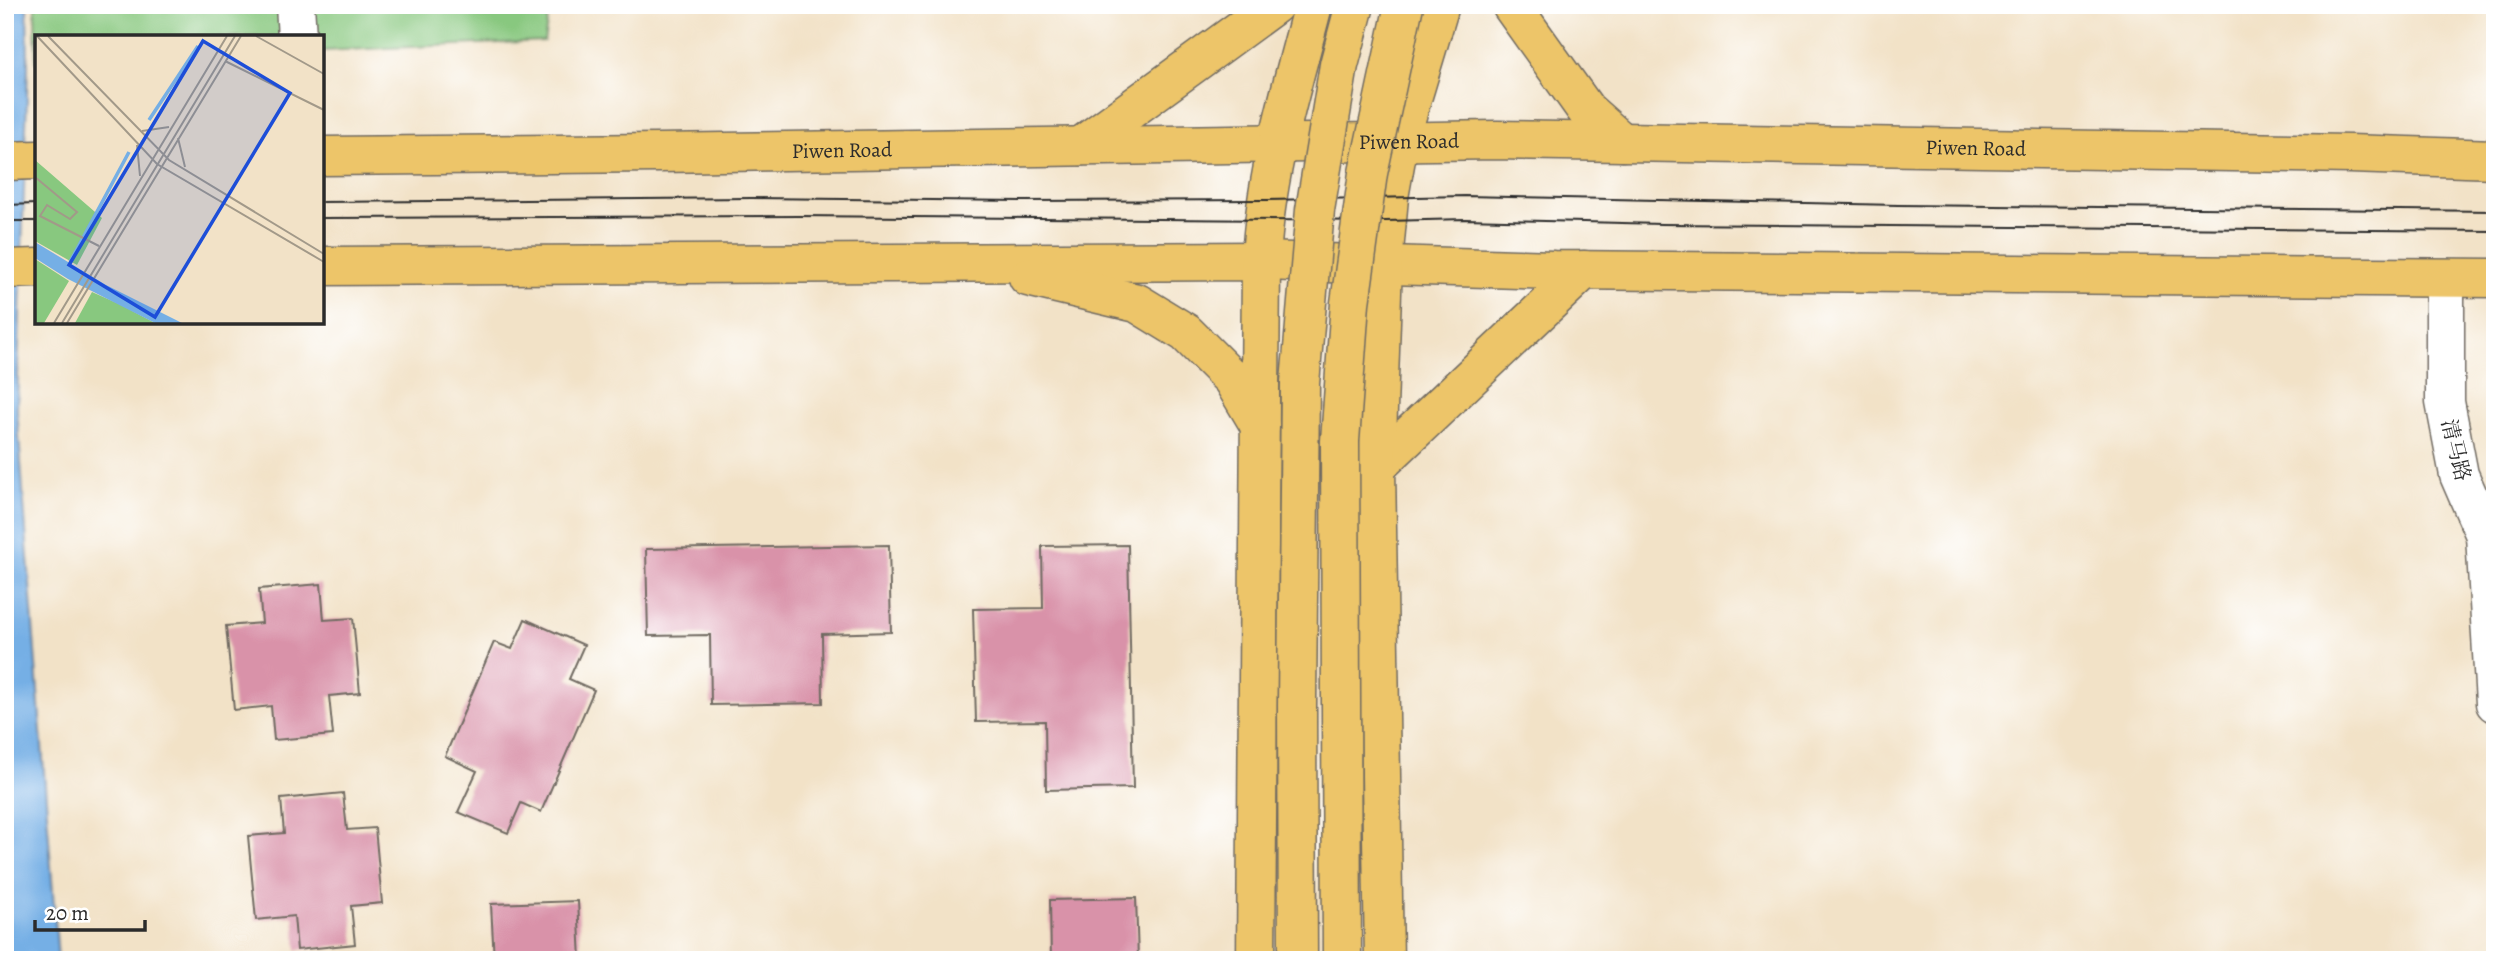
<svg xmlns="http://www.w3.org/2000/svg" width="2500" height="965" font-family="Alegreya,'Noto Serif SC',serif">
	<rect width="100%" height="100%" fill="#fff"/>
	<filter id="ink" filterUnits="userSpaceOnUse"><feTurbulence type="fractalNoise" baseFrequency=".0143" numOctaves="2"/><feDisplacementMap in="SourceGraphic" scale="14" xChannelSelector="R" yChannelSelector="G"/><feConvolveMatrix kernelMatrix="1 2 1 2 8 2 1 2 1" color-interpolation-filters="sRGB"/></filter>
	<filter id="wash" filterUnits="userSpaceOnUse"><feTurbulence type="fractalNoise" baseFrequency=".00686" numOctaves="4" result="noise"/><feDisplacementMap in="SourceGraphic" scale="28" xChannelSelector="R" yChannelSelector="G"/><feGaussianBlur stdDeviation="1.57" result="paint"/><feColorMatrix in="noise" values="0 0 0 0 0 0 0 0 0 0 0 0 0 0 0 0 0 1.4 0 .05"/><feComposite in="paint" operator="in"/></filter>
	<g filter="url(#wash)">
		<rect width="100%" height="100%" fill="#f2e2c7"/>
		<path fill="#88c87f" stroke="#5a7a55" stroke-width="2" d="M35,5H550L544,41L322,51V37H37L36,63Z"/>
		<path fill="#75afe5" stroke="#506d88" stroke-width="2" d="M5,5H27L28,65L17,409L58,960H5Z"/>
		<g id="blocks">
			<path fill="#d992a9" d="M889,545L891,632L822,634L823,703L711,705L710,635L648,636L646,549Z
				M1128,545L1133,788L1046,790L1045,721L976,722L973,609L1043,608L1042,546Z
				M321,584L324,620L353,618L360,693L329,696L333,735L274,740L271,706L234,710L226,626L262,623L259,589Z
				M525,619L584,645L569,679L594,690L541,812L521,803L508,833L458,812L477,771L445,756L494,642L512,649Z
				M343,793L347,830L375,828L382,903L351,906L355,944L297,950L294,916L256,920L248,836L284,833L281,799Z
				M1136,898L1138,960H1051L1050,900Z
				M578,901L581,960H494L491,904Z"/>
		</g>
	</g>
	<g filter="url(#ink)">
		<use href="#blocks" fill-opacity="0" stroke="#716b62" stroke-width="2"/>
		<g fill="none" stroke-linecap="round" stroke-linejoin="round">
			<g stroke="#716b62" stroke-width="41">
				<path id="minor" d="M295,5L297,37
					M2445,278V402L2459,475L2485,535L2495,703"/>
			</g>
			<g stroke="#716b62" stroke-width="41">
				<g id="major">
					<path d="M1511,5L1586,110L1622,142"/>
					<path d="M1081,146L1274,5"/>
					<path id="s1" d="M322,156L659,153L1496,140L2350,154L2495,159"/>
					<path d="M5,161L37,160"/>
					<path d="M322,266L1261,261L1554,270L2495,278"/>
					<path d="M5,269L37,268"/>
					<path d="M1028,277L1137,303L1186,333L1232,379L1260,426"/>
					<path d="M1376,467L1584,270"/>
					<path d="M1256,960L1261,261C1265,174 1291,90 1313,5"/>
					<path d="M1384,960L1376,467L1383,263L1389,197L1399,142L1440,5"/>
				</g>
			</g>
			<use href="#minor" stroke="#fff" stroke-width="38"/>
			<use href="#major" stroke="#edc569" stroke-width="38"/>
			<path stroke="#2b2b2b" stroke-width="2" d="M322,202L752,198L1021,201L1267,200L1465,196L1898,205L2495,211
				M5,205L37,204
				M322,218L799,216L1386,221L1465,219L1661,224L2495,231
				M5,221H37"/>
			<g stroke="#716b62" stroke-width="41" stroke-linecap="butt">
				<path id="major-bridge" d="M1298,960L1297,705L1300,383L1315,210L1339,65L1355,5
					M1342,960L1340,441L1350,303L1368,173L1404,5"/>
			</g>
			<use href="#major-bridge" stroke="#edc569" stroke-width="38"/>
		</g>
	</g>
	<g text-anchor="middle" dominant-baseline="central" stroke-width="6" stroke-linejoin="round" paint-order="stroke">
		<g font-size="21" fill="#2b2b2b" stroke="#fff">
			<text stroke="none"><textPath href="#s1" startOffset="1087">Piwen Road</textPath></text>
			<text stroke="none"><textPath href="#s1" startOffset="1654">Piwen Road</textPath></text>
			<text stroke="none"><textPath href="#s1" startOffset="520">Piwen Road</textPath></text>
			<text transform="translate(2456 450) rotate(76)">清马路</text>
		</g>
	</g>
	<g transform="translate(35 35)">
		<rect width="289" height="289" fill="#f2e2c7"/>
		<path d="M0,125L67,183L42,230L0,206ZM0,224L34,246L9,288H0ZM57,257L84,269L120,288H40Z" fill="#88c87f"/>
		<path d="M0,207L71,250L147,288H120L33,244L0,223Z" fill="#75afe5"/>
		<path fill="none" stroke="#75afe5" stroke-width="3.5" d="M114,85L163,11M35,227L94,117"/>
		<path fill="none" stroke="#a29989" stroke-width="2" d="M2,1L122,129L289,227M13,1L134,125L289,219M221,1L289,39M190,26L289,75M107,96L134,92M143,103L150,132M102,110L105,141M0,142L42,177L35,184L12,170L5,181L64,211M19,288L192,1M27,288L200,1M32,288L206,1"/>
		<path fill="#1d4ed8" fill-opacity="0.15" stroke="#1d4ed8" stroke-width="3.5" d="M168,6L255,58L120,282L34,230Z"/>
		<rect width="289" height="289" fill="none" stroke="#2b2b2b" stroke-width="3.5"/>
	</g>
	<rect width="2500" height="965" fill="none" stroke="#fff" stroke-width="28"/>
	<path d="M35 920v10h110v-10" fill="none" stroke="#2b2b2b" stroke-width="3.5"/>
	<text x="46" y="920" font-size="21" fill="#2b2b2b" stroke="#ffffff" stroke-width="5" paint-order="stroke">20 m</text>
</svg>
